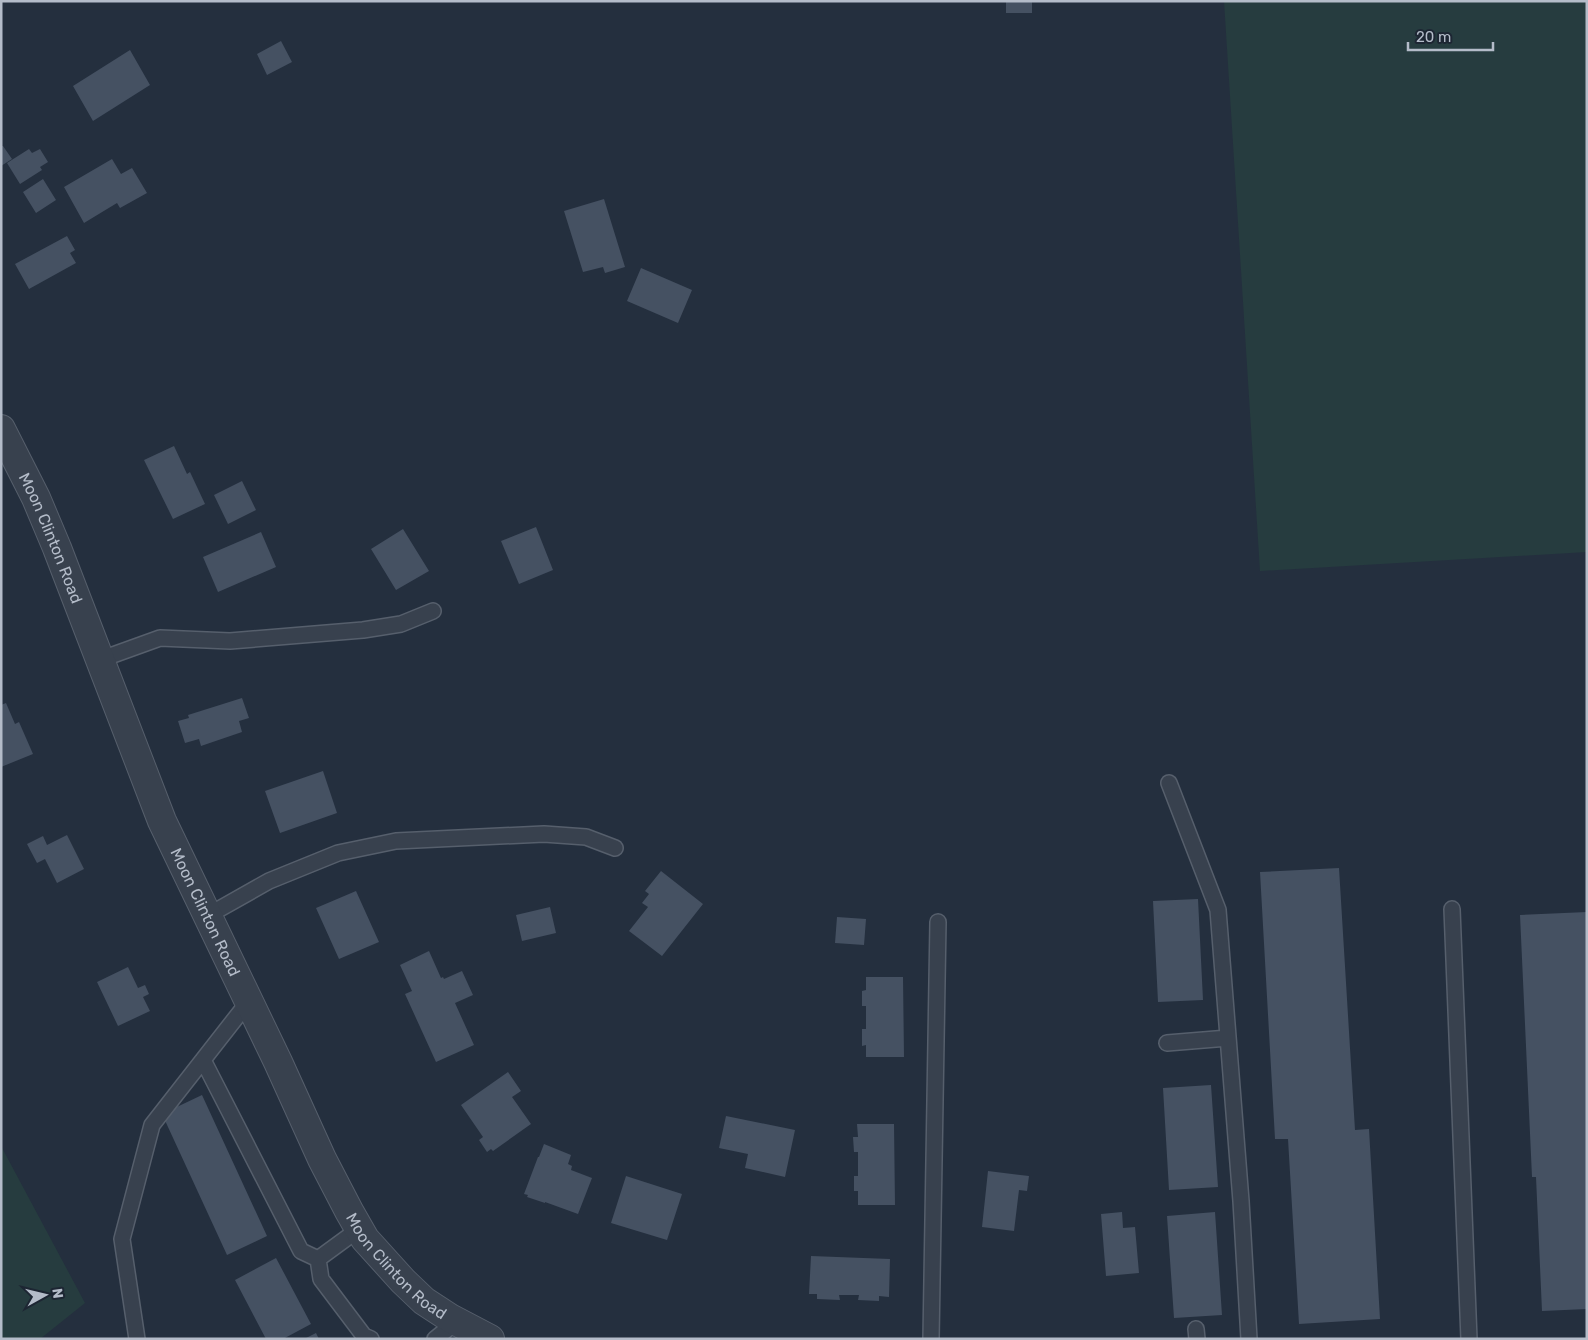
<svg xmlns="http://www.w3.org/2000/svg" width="1588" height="1340" font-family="Rubik,sans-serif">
	<rect width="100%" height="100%" fill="#242f3e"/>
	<path fill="#263c3f" d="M1224,1H1587V552L1260,571Z
		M1,1146L85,1303L40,1339H1Z"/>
	<path fill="#455162" d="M1006,1H1032V13H1006Z
		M281,41L292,62L267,75L257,54Z
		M130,50L150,85L93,121L73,86Z
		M1,146H3L12,159L1,166Z
		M29,149L32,153L40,149L48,162L40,167L42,170L20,184L7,163Z
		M112,159L121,174L132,168L147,193L120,208L117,203L84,223L64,187Z
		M43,179L56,200L36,213L23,192Z
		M604,199L625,267L605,273L603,267L583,272L564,211Z
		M67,236L75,250L70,253L76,263L29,289L15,264Z
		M641,268L692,290L678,323L627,301Z
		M174,446L187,474L190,472L205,504L173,519L144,460Z
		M242,481L256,510L228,524L214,495Z
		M536,527L553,570L519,584L501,541Z
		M403,529L429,571L396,590L371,549Z
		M261,532L276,567L218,592L203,557Z
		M242,698L249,718L239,721L242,732L201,746L199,739L185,743L178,721L189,718L188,715Z
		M6,703L15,724L19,722L33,754L1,767V705Z
		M323,771L337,813L280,833L265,791Z
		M67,835L84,869L57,883L45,859L37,863L27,844L43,836L47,845Z
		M1339,868L1355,1130L1369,1129L1380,1319L1299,1324L1288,1139H1275L1260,872Z
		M661,871L703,904L662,956L629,931L648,907L642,903L649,894L645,891Z
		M356,891L379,942L339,959L316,908Z
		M1198,899L1203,1000L1158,1002L1153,901Z
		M550,907L556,933L522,941L516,915Z
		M1587,912V1309L1542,1311L1536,1177H1532L1520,915Z
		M837,917L866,919L864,945L835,943Z
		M429,951L441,978L443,977L444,979L462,971L473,995L455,1003L474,1045L436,1062L405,994L412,991L400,965Z
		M128,967L138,988L145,985L149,994L143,997L150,1011L118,1026L97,982Z
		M866,977H903L904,1057H866V1045L862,1046V1029H866V1006H862V991L866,990Z
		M508,1072L521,1091L512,1097L531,1124L493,1151L491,1149L487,1152L479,1140L483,1137L461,1105Z
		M1211,1085L1218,1187L1169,1190L1163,1088Z
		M202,1095L267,1236L227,1255L162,1114Z
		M726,1116L795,1130L785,1177L745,1168L748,1154L719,1148Z
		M857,1124H894L895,1205H858V1191H854V1176H858V1152H854L853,1137H858Z
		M544,1144L571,1155L568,1164L572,1166L571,1170L592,1178L578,1214L545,1202V1203L527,1197L528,1195L524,1194L538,1157H539Z
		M988,1171L1029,1176L1027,1191L1019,1190L1014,1231L982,1227Z
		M626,1176L682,1194L667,1240L611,1223Z
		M1122,1212L1123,1228L1135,1227L1139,1273L1106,1276L1101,1214Z
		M1215,1212L1222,1315L1174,1318L1167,1216Z
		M811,1256L890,1259L889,1297L879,1296V1301L858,1300L859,1295H839L840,1300L817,1299V1294H809Z
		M276,1258L311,1324L283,1339H266L235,1280Z
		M316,1333L319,1339H304Z"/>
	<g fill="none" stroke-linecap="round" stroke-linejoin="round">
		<g stroke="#565f6c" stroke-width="18">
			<path id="service" d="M99,660L160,638L230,641L363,630L401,624L433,611
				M1169,783L1218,910L1241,1201L1249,1339
				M1452,909L1469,1339
				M207,916L269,881L338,853L396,841L544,834L586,837L615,848
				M1167,1043L1228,1038
				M203,1060L301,1251L318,1259L359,1229
				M318,1259L321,1279L364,1336L371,1339
				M1196,1329L1197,1339
				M137,1339L122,1239L152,1125L249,1001
				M435,1339L456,1322
				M931,1339L938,922"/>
		</g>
		<g stroke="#565f6c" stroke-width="30">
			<g id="tertiary">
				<path id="s1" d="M1,429L36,498L57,548L162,821L278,1062L322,1159L349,1211L365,1239L403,1281L424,1301L450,1318L490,1339"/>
			</g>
		</g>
		<use href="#service" stroke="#38414e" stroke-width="15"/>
		<use href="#tertiary" stroke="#38414e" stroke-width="28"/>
	</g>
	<g text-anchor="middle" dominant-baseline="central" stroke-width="4.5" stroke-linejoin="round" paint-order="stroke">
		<g font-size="16" fill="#b4bcc9" stroke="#1d2633">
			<text stroke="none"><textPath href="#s1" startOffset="120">Moon Clinton Road</textPath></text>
			<text stroke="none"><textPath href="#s1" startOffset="525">Moon Clinton Road</textPath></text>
			<text stroke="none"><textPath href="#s1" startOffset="930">Moon Clinton Road</textPath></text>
		</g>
	</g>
	<rect width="1588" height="1340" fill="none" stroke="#b4bcc9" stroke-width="5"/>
	<g transform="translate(45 1295) rotate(82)" stroke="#1d2633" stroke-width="4" paint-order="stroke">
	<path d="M0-4L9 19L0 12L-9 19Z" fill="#b4bcc9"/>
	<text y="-8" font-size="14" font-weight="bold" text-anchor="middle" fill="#b4bcc9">N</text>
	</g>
	<path d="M1408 42v8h85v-8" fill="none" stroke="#b4bcc9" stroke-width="2.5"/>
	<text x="1416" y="42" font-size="15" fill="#b4bcc9" stroke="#1d2633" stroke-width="4" paint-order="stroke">20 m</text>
</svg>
